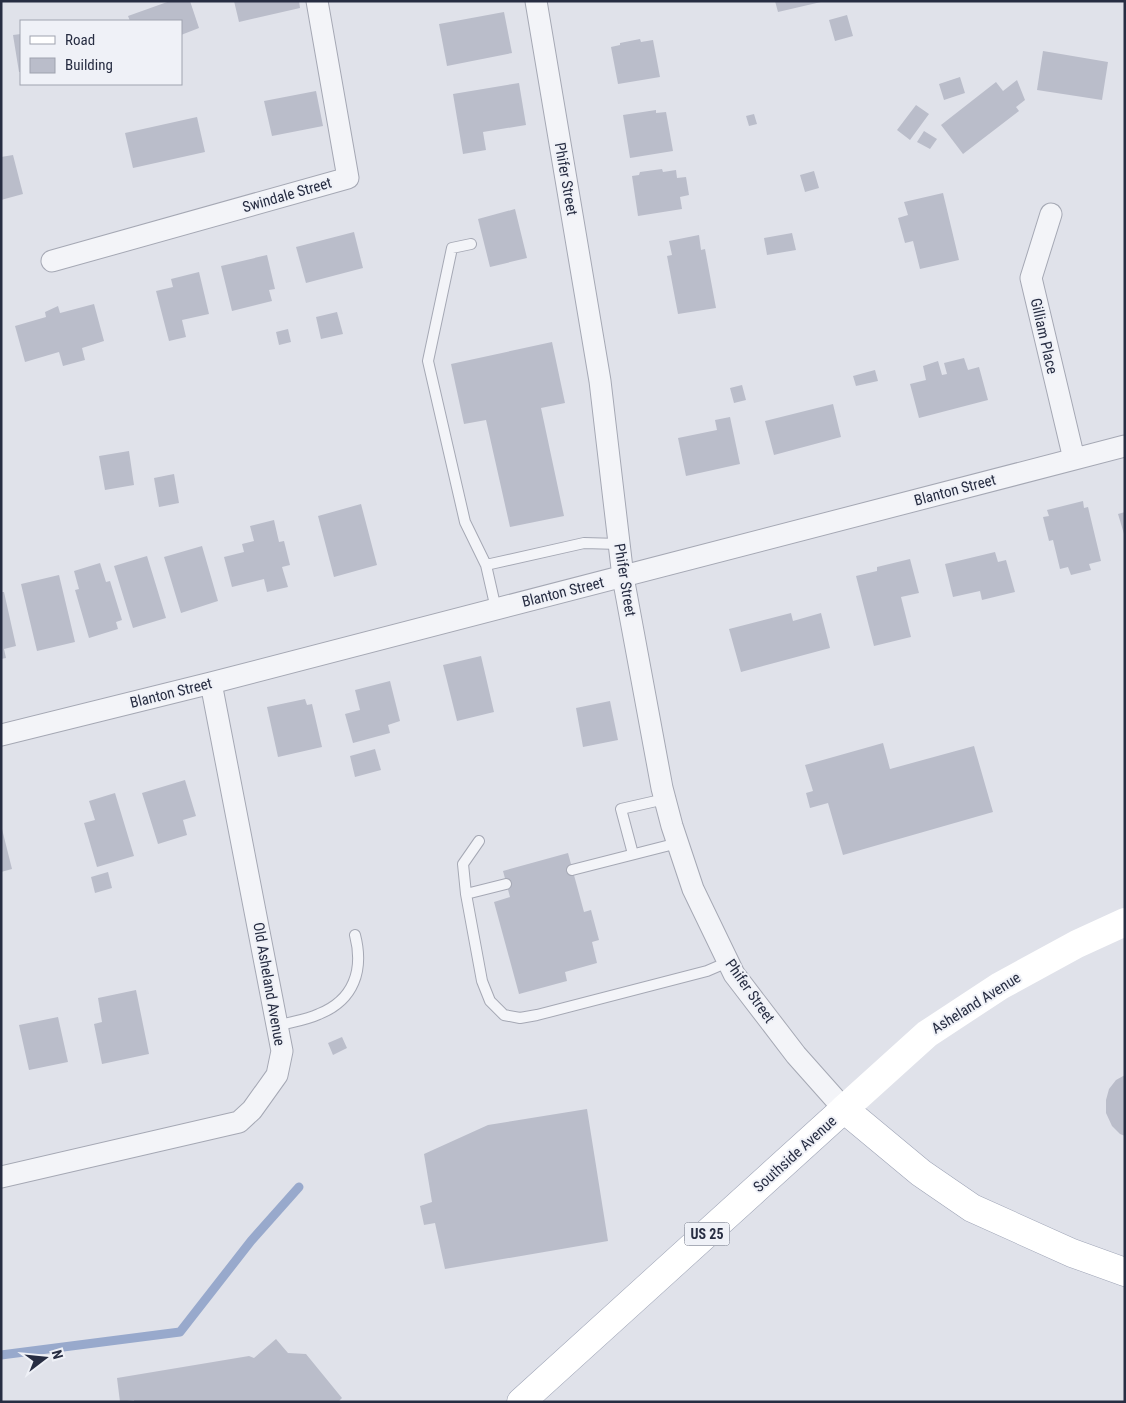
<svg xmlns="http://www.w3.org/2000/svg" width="1126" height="1403" font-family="'Roboto Condensed',sans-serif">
	<rect width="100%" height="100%" fill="#e0e2ea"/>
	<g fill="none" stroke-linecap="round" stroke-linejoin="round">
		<path stroke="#98a9cc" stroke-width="9" d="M1,1355L180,1332L251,1241L299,1187"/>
	</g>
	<path fill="#babdca" d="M170,1H190L199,28L181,35V21H130L128,16Z
		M234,1H299L300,8L239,22Z
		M775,1H821V2L778,12Z
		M504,12L512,53L447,66L439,24Z
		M847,15L853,36L835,41L829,20Z
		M21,34V72H19L13,35Z
		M640,39L641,42L653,40L660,77L618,84L611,47L620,45V43Z
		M1043,51L1108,62L1102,100L1037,90Z
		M960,77L965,93L944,100L939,84Z
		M1017,80L1025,100L1016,107L1019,111L963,154L941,125L996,82L1003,91Z
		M519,83L526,125L483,132L486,150L463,154L453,94Z
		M316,91L323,126L272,136L264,101Z
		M916,105L929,114L910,140L897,130Z
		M656,110V113L666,112L673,151L630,158L623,115Z
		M754,114L757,124L749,126L746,116Z
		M197,117L205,152L133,168L125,133Z
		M924,131L937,139L930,149L917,142Z
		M13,155L23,194L1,200V157Z
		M662,169L663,172L676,170L677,178L686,177L689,195L680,197L682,209L638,216L632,176L639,175L640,172Z
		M814,171L819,188L805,192L800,175Z
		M943,193L959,260L920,269L913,241L905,243L898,218L908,215L904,202Z
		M515,209L527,258L490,267L478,219Z
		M354,232L363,268L306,283L296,247Z
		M792,233L796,250L767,255L764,238Z
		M699,235L701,250L705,249L716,308L678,314L667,256L672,255L669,241Z
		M267,255L275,289L269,290L272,301L232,311L221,266Z
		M199,272L209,314L182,320L186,337L169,341L156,291L173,287L171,279Z
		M94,304L104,341L82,348L85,360L63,366L59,352L25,362L15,326L46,317L45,312L58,306L60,313Z
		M337,312L343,334L321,339L316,317Z
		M288,329L291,342L279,345L276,332Z
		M552,342L565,403L541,408L564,516L510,527L486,420L464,424L451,364Z
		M964,358L968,370L979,367L988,400L919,418L910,384L926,380L923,366L938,361L942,375L947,374L944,363Z
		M875,370L878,381L856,386L853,376Z
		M742,385L746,400L734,403L730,388Z
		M833,404L841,437L774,455L765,421Z
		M730,417L740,464L686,476L678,438L717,430L715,420Z
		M129,451L134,485L105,490L99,456Z
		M174,474L179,503L159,507L154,478Z
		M1083,501L1084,508L1088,507L1101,561L1089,564L1091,570L1071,575L1068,567L1060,569L1053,540L1049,541L1043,517L1049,516L1047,510Z
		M361,504L377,565L334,577L318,516Z
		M1125,512V534H1124L1118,514Z
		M274,520L279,542L284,541L290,565L282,567L288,587L267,592L264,579L232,587L224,557L244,552L242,544L254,541L250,526Z
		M202,546L218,601L181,613L164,557Z
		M995,552L998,562L1006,560L1015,592L982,600L980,591L953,597L945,564Z
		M147,556L166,618L133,628L114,566Z
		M910,559L919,593L901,597L911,637L874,646L856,576L877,571V567Z
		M100,563L106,582L110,581L122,620L116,622L118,629L89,638L75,590L79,589L74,571Z
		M59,575L75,642L37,651L21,584Z
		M1,592H4L16,646L4,649L6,658L1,659Z
		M791,613L793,621L821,613L830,648L741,672L729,629Z
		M481,656L494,712L457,721L443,665Z
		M390,681L400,721L388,725L390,733L353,743L345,714L360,710L355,690Z
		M305,699L307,705L312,704L322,747L278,757L267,707Z
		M610,701L618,740L583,747L576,708Z
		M883,743L890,769L974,746L993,812L843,855L828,803L810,808L806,793L813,791L805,765Z
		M375,749L381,770L355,777L350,756Z
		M185,780L196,816L183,820L187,835L158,844L142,793Z
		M115,793L134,856L97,867L84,823L95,820L89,801Z
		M1,825L12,869L1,872Z
		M568,853L584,912L591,910L599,940L592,942L597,963L565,972L567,981L519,994L494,902L510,897L503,871Z
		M108,872L112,888L95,893L91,877Z
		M136,990L149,1054L102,1064L94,1024L102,1022L98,998Z
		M58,1017L68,1062L29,1070L19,1025Z
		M342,1037L347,1048L333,1055L328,1043Z
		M1125,1075V1136L1120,1134L1112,1126L1106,1113V1100L1109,1089L1116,1080Z
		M587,1109L608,1241L445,1269L435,1223L424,1225L420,1206L432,1202L424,1154L488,1125Z
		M276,1339L288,1353L306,1354L342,1398L338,1402H134V1400L120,1402L117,1378L249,1356L254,1358Z"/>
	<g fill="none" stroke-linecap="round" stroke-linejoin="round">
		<g stroke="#a5a8b4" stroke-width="12">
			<path id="lane" d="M471,244L452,248L428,361L465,522L486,565
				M496,609L486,565L584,543L619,544
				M479,841L463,864L466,894L482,981L490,1001L504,1015L520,1018L537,1015L707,971L728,962
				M633,854L621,809L665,799
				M572,870L678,843
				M466,894L506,884
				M277,1026C291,1022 306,1020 319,1014C354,1000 364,970 355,935"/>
		</g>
		<g stroke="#a5a8b4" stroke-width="23">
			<path id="street" d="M536,1L600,381L623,577L662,788L672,826L693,889L734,974L796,1055L844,1109
				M1051,214L1031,278L1074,459
				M52,261L348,178L317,1
				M1,735L211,683L1125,446
				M1,1177L239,1122L252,1110L277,1075L282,1051L211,683"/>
		</g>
		<g stroke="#9ea4b6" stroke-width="29">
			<path id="primary" d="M521,1402L844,1109L921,1173L972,1208L1072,1253L1125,1272"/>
		</g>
		<use href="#lane" stroke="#f3f4f8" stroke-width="10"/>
		<use href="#street" stroke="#f3f4f8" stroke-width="21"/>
		<path stroke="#fff" stroke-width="28" d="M844,1109L927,1034L1000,986L1077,944L1125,922"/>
		<use href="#primary" stroke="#fff" stroke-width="28"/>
	</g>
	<g text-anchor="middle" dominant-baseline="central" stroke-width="4" stroke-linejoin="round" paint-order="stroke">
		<rect fill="#eff1f7" stroke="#636878" stroke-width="1" x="684.5" y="1222.5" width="45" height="23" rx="4"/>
		<g font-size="14" font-weight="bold" fill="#272d42">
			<text x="707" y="1234">US 25</text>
		</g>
		<g font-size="15" fill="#272d42" stroke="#eff1f7">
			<text transform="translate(566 179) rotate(80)">Phifer Street</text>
			<text transform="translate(287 195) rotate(-16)">Swindale Street</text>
			<text transform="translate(1044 336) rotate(77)">Gilliam Place</text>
			<text transform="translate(955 490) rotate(-15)">Blanton Street</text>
			<text transform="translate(625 580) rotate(81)">Phifer Street</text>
			<text transform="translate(563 592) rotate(-14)">Blanton Street</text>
			<text transform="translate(171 693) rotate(-14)">Blanton Street</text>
			<text transform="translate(269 984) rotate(80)">Old Asheland Avenue</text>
			<text transform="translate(750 991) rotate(55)">Phifer Street</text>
			<text transform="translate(976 1003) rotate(-32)">Asheland Avenue</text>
			<text transform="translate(795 1154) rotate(-42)">Southside Avenue</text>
		</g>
	</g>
	<rect width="1126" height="1403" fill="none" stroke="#272d42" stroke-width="5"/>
	<rect x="20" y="20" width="162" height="65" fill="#eff1f7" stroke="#9fa3af"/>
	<rect x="30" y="36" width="25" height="8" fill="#ffffff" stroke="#9fa3af"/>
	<text x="65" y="45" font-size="15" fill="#272d42">Road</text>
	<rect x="30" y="58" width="25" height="15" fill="#babdca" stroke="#9fa3af"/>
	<text x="65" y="70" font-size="15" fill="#272d42">Building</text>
	<g transform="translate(45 1358) rotate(74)" stroke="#eff1f7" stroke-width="4" paint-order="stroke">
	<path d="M0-4L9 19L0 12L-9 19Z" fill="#272d42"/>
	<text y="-8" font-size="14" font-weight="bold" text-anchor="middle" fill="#272d42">N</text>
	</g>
</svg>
